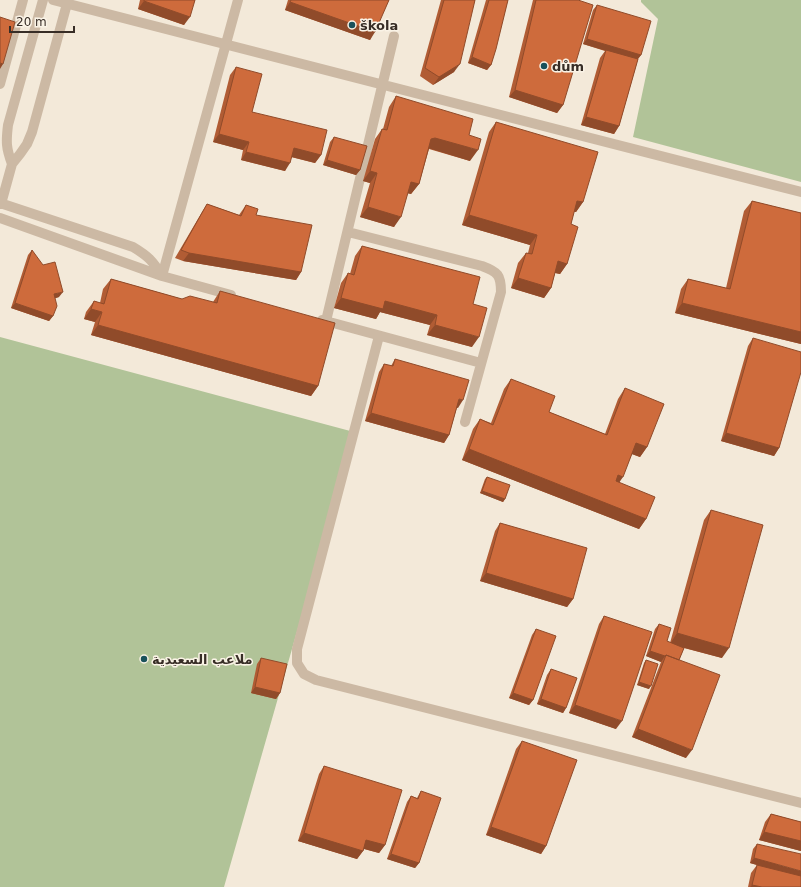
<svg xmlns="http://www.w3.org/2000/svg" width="801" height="887" font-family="'DejaVu Sans',Cairo,sans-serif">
	<rect width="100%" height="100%" fill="#f3e9d9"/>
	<path fill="#b1c398" d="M641,0H801V182L633,137L658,19L641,2Z
		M0,337L354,432L224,887H0Z"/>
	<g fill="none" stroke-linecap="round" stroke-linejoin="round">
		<path stroke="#ccb9a4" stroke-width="10" d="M53,0L801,192
			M0,84L23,0
			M12,164C6,148 6,142 8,125L43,0
			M0,203L133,247C148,256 153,261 162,276
			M1,204L12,164L20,154L27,144L32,132L68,0
			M0,218L162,276L231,295
			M348,232L482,266C498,272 501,275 501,292L465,422
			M162,276L238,0
			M322,320L481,363
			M326,321L394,36
			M379,336L297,649V663L304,674L316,680L801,803"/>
	</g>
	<path fill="#b15c34" d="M140,0H195L184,25L138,9Z
		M288,0H389L370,40L285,10Z
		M441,0H475L454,72L433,85L420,76Z
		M486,0H508L491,65L487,70L468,63Z
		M533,0H578L563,105L557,113L509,97Z
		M597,5L641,55L638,59L619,126L614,134L581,125L600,58L605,51L583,44L593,10Z
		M236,67L252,112L321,155L315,163L291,157L285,171L241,160L243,150L213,142L230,75Z
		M396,96L469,135L470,161L429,149L419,184L411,194L407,193L394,227L360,217L370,183L363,181L375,139L382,129H383L389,107Z
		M496,122L583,202L576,212H574L571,224L567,264L560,274L555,273L551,288L544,298L511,288L518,263L526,253H528L530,245L462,225L489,132Z
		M334,137L360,170L356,175L323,165L330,142Z
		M752,201L801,213V344L675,313L681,289L688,279L726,288L744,211Z
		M207,204L239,215L246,205L256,215L301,272L296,280L183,261L175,258L202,212Z
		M362,246L473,304L472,347L427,335L430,325L380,312L376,319L334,308L341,283L348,273L350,274L355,256Z
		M32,250L59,297L55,298L53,316L49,321L11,308L28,255Z
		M111,279L182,299L213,302L220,291L318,386L311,396L91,335L95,322L84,319L86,312L94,301L100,303L103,289Z
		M753,338L779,448L774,456L721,441L748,346Z
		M395,359L458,408L457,407L449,435L444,443L365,421L379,372L384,364L391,366Z
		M511,379L549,412L605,434L618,399L625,388L647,447L640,457L632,454L619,483L646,519L639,529L462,460L473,429L480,419L491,423L504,389Z
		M487,477L505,499L503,502L480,493L485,479Z
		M711,510L722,658L684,648L679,660L686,758L632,737L661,662L646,656L655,629L659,624L667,641L670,643L704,520Z
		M500,523L573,599L567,607L480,581L495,531Z
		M604,616L616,729L569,713L599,624Z
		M536,629L533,700L529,705L509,698L532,635Z
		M261,658L280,693L276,699L251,693L257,664Z
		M646,660L649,689L637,685L644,663Z
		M551,669L566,708L563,713L537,704L547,675Z
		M522,741L546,846L541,854L486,835L516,749Z
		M324,766L385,845L379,853L364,849L363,851L357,859L298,841L319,774Z
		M421,791L419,863L415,868L387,859L407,802L411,796L417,798Z
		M771,814L801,822V851L759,840L765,822Z
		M757,844L801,887H748L751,873L757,865L750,863L753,849Z"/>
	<path fill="#904b2a" d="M144,1L190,17L184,25L138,9Z
		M290,2L375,32L370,40L285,10Z
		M587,39L641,55L637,60L583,44Z
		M472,57L491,65L487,70L468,63Z
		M0,63L3,64L0,69Z
		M460,64L454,72L433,85L439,77Z
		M515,90L563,105L557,113L509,97Z
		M586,117L619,126L614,134L581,125Z
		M219,134L249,142L243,150L213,142Z
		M435,138L478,150L470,161L428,148L431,139Z
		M294,148L321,155L315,163L288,156Z
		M246,152L290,163L285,171L241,160Z
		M327,160L360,170L356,175L323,165Z
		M370,171L377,173L370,183L363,181Z
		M411,182L419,184L411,194L403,192Z
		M577,201L583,202L576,212L570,211Z
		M368,207L401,217L394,227L360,217Z
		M469,215L537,235L530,245L462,225Z
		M189,253L301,272L296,280L183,261Z
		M558,261L567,264L560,274L551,272Z
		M518,278L551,288L544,298L511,288Z
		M63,292L59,297L50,300L54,294Z
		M341,298L385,301L437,315L430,325L380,312L376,319L334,308Z
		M15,303L53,316L49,321L11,308Z
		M682,303L801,332V344L675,313Z
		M91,309L102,312L95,322L84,319Z
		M98,325L318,386L311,396L91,335Z
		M435,325L479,337L472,347L427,335Z
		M459,399L463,400L458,408L453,407Z
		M371,413L449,435L444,443L365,421Z
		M726,433L779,448L774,456L721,441Z
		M636,443L647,447L640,457L629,453Z
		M469,449L646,519L639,529L462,460Z
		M618,475L623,477L616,487L611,485Z
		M482,491L505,499L503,502L480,493Z
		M486,573L573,599L567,607L480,581Z
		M677,633L729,648L722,658L670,644Z
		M650,651L665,656L661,662L646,656Z
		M639,682L651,686L649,689L637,685Z
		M255,687L280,693L276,699L251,693Z
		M513,693L533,700L529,705L509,698Z
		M541,699L566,708L563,713L537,704Z
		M575,705L622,721L616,729L569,713Z
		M638,729L692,750L686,758L632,737Z
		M491,827L546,846L541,854L486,835Z
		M764,832L801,841V851L759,840Z
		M304,833L363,851L357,859L298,841Z
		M366,840L385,845L379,853L361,848Z
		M391,854L419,863L415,868L387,859Z
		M754,858L801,871V878L750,863Z
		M752,885L762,887H750Z"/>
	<path fill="#ce6b3c" stroke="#904b2a" d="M144,0H195L190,17L144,1Z
		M291,0H389L375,32L290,2Z
		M444,0H475L460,64L439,77L425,68Z
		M489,0H508L496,49L491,65L472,57Z
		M536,0H578L593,5L563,105L515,90Z
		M597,5L651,21L641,55L587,39Z
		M0,17L15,22L3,64L0,63Z
		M606,50L638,59L619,126L586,117Z
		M236,67L262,74L252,112L327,130L321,155L294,148L290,163L246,152L249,142L219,134Z
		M396,96L473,119L469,135L481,139L478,150L435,138L431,139L419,184L411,182L401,217L368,207L377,173L370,171L382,129L387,130Z
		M496,122L598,152L583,202L577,201L571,224L578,227L567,264L558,261L551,288L518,278L526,253L532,254L537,235L469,215Z
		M334,137L367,146L360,170L327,160Z
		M752,201L801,213V332L682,303L688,279L730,289Z
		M207,204L241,216L246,205L258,209L256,215L312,225L301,272L189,253L181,250Z
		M362,246L480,277L473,304L487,308L479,337L435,325L437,315L385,301L383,309L341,298L348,273L354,275Z
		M32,250L43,265L55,262L63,292L54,294L57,306L53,316L15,303Z
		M111,279L182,299L190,296L217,303L220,291L335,323L318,386L98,325L102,312L91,309L94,301L104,304Z
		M753,338L801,352V372L779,448L726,433Z
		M395,359L469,380L463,400L459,399L449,435L371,413L384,364L393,366Z
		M511,379L555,396L549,412L607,435L625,388L664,404L647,447L636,443L623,477L618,475L616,481L655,497L646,519L469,449L480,419L493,425Z
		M487,477L510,485L505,499L482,491Z
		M711,510L763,525L729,648L677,633Z
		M500,523L587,548L573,599L486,573Z
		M604,616L652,632L622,721L575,705Z
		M659,624L671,628L667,641L684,648L679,660L666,655L665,656L650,651Z
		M536,629L556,636L533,700L513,693Z
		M666,655L720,675L692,750L638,729Z
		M261,658L287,664L280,693L255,687Z
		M646,660L658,664L651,686L639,682Z
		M551,669L577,678L566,708L541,699Z
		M522,741L577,760L546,846L491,827Z
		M324,766L402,790L385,845L366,840L363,851L304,833Z
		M421,791L441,798L419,863L391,854L411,796L418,799Z
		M771,814L801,822V841L764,832Z
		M757,844L801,854V871L754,858Z
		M757,865L801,876V887H762L752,885Z"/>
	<g fill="#19515b" stroke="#faf3e6" stroke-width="1.5">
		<circle cx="352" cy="25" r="4"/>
		<circle cx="544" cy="66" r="4"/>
		<circle cx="144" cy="659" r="4"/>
	</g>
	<g text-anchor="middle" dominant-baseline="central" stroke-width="3" stroke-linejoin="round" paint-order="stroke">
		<g font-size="13" font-weight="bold" fill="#372d26" stroke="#faf3e6" text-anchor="start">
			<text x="360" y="25">škola</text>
			<text x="552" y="66">dům</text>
			<text x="152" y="659">ملاعب السعيدية</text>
		</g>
	</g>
	<path d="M10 26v6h64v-6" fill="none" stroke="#372d26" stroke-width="2"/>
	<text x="16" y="26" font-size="12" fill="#372d26" stroke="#faf3e6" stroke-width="3" paint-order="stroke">20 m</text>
</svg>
